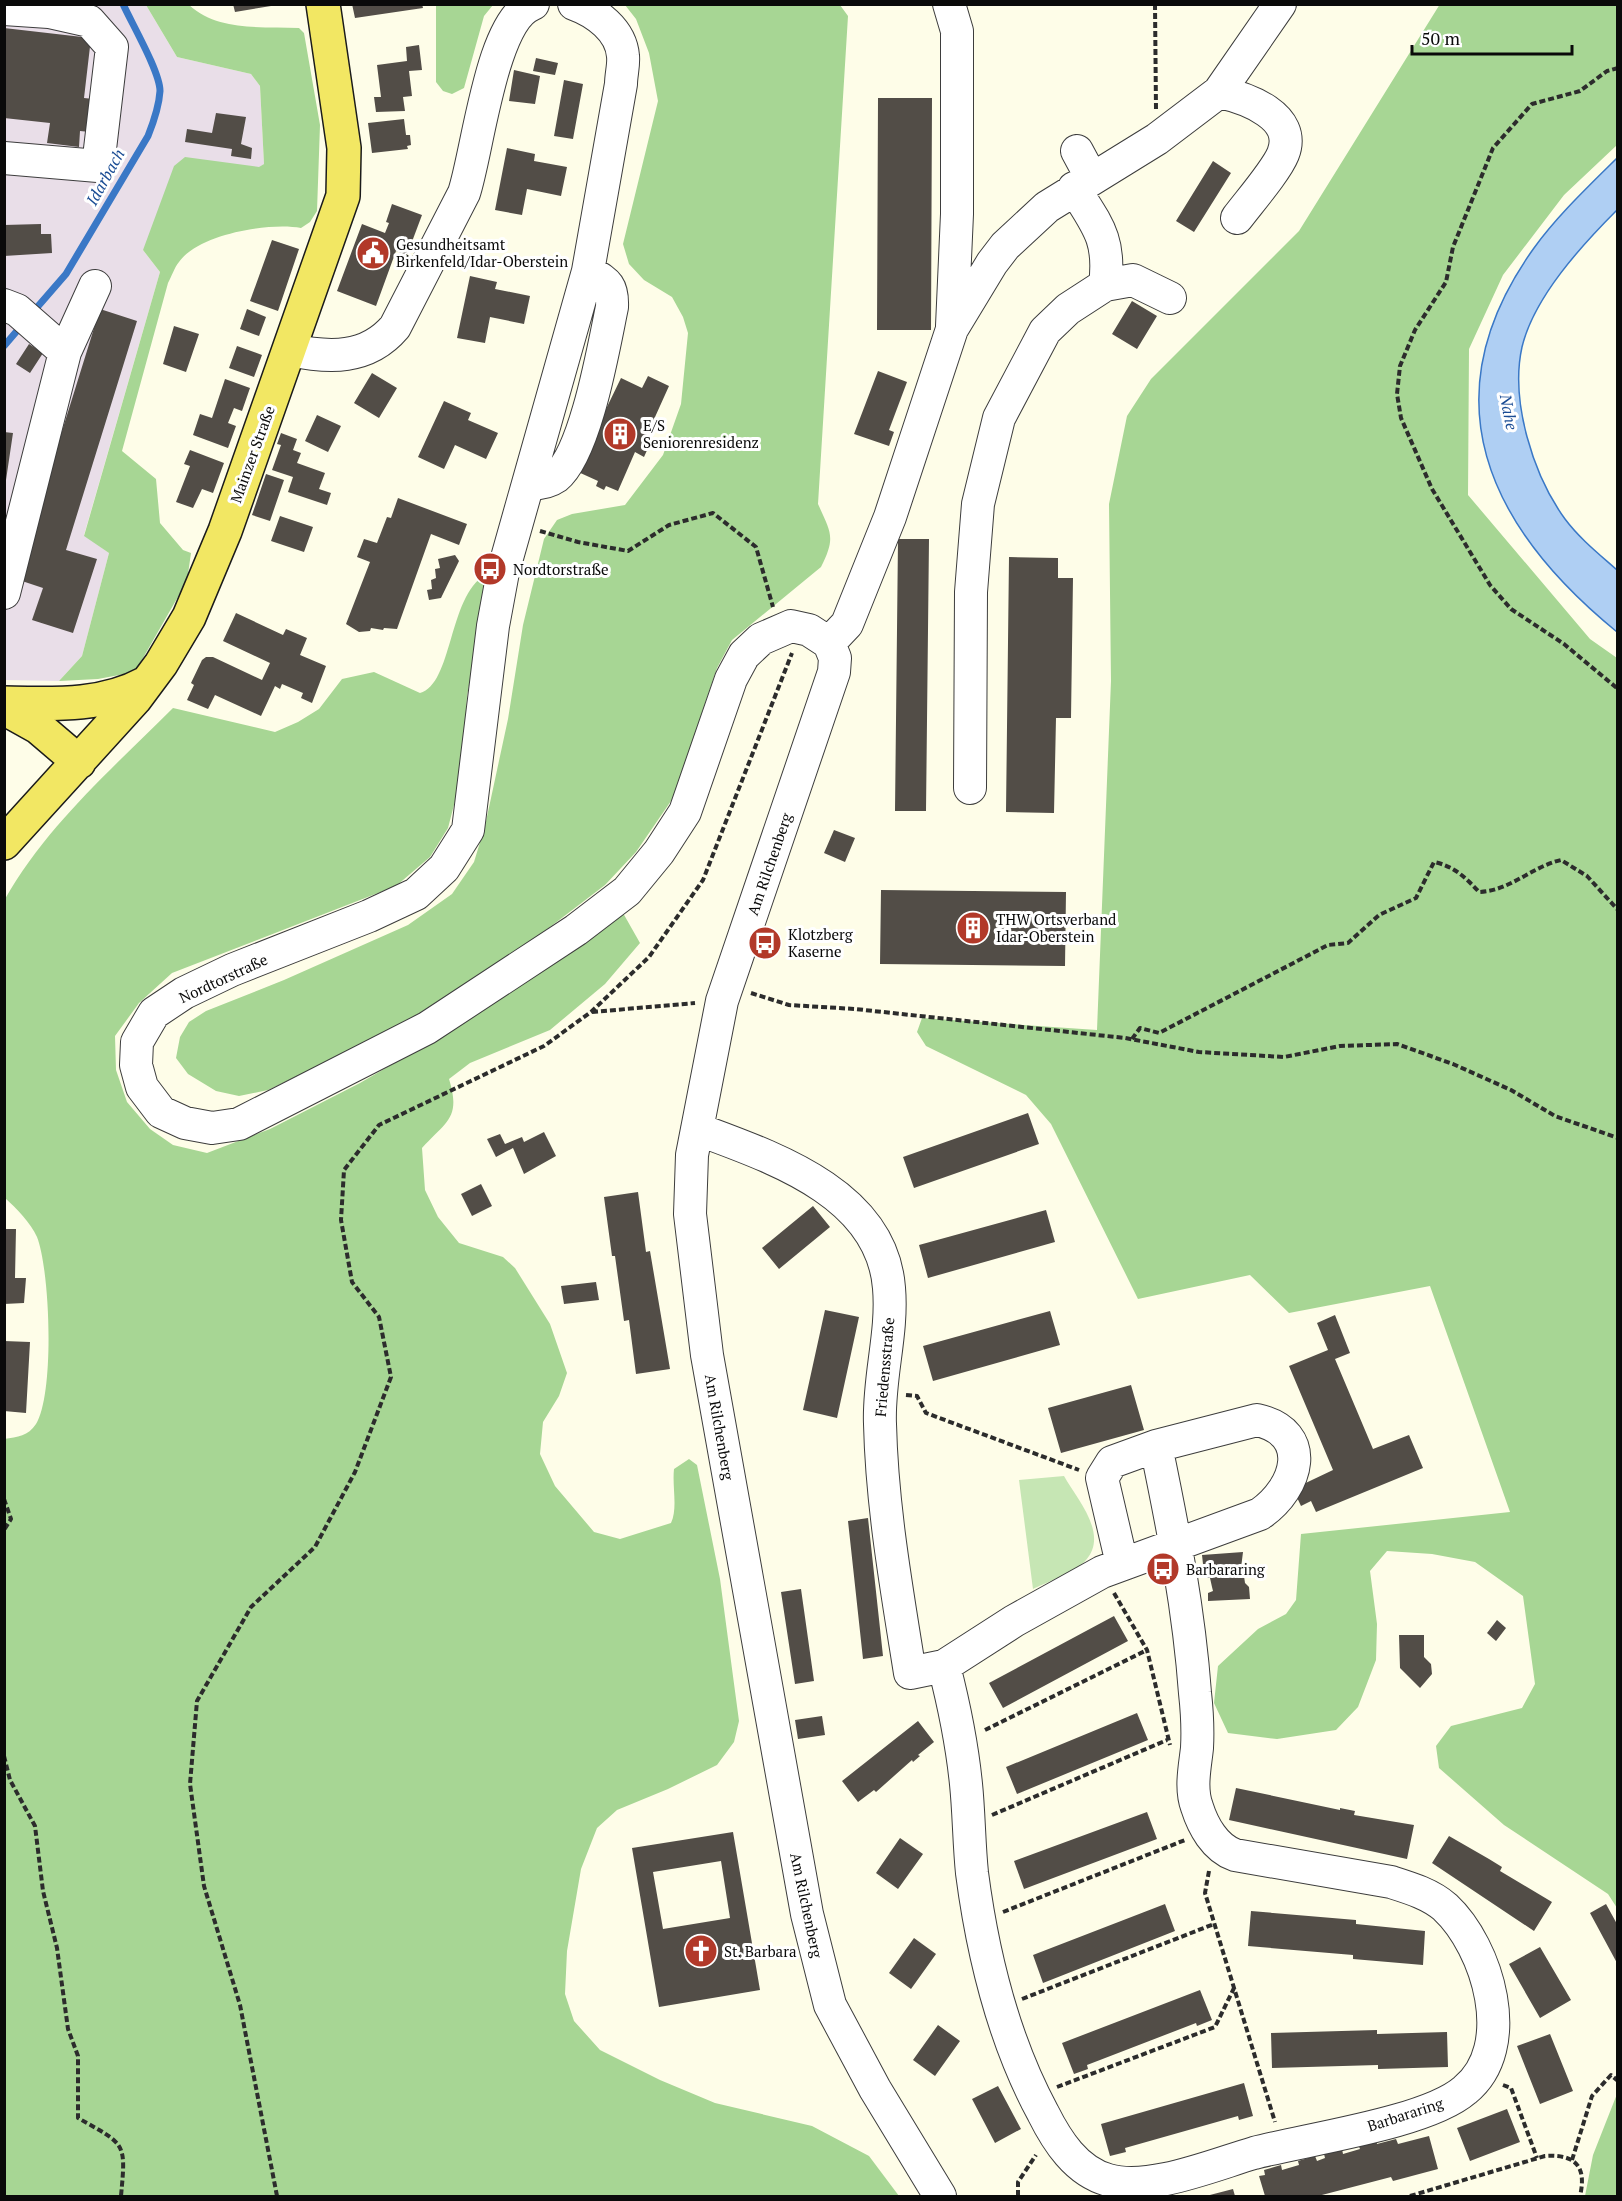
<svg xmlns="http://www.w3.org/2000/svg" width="1622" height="2201" font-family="'PT Serif',serif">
	<rect width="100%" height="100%" fill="#fefde8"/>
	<path fill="#e9dee8" d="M5,5H146L177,57L251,74L260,86L264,164L143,250L160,272L84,535L109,553L82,656L59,681L5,680Z"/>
	<path fill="#c6e6b4" d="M1064,1476C1077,1499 1109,1534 1086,1560C1075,1573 1049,1581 1033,1589L1019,1480Z"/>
	<path fill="#a7d694" d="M1440,4L1617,5V145L1564,195L1503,275L1469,349L1468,495L1590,639L1617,658V1908L1608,1894L1504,1825L1439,1768L1436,1746L1451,1726L1522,1708L1535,1684L1523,1596L1475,1562L1432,1554L1387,1551L1370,1571L1377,1624L1376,1660L1358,1707L1336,1730L1277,1739L1228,1733L1214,1703L1218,1666L1258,1629L1286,1614L1296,1600L1301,1534L1510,1512L1430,1286L1289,1313L1250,1275L1138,1299L1051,1124L1026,1095L926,1046L917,1032L922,1018L1097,1030L1111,681L1109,504L1127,416L1151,379L1299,231Z
		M146,5H189C219,32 261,26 299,28L304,33L320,125L317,211L310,222L301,228C270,222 198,234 179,262C174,268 172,276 168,283L122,451L156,479L160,523L183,550L191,553L187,581L135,672L98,679L59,681L82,656L109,553L84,536L160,272L143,250L174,166L185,157L259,167L264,164L260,86L251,74L177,57Z
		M436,5H493L484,16L464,88L452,94L443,91L436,82Z
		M625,5H840L848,16L818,504C831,533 836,537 821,567L732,640L717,668L673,798L636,852L605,885L529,943L396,1028L268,1090L239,1096L216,1091L188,1074L176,1058L180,1037L189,1022L206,1011L284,980L408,925L452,894L474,862L485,826L508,719L523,625L544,539L557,520L572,514L625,505L663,455L681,404L688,333L683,317L672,297L644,280L629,264L623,244L658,101L649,53L636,19Z
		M485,575L489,579L467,696L463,770L448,828L430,857L396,886L172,973L139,1003L115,1036L116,1070L127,1102L150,1129L173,1145L207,1153L270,1129L360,1083L470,1019L623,913L640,943L605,984L550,1030L470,1063L449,1079C461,1118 447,1121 422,1148L425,1190L438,1217L459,1243L503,1257L515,1268L550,1324L567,1373L559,1396L543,1422L540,1454L555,1486L594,1532L620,1539L671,1523C678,1508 672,1487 674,1469L689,1459L697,1465L720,1579L739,1721L734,1742L717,1765L668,1789L617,1810L597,1828L581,1869L567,1951L565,1994L574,2021L600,2050L660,2080L715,2103L812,2126L869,2156L899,2196H5L4,1439C18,1437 28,1436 36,1424C55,1393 50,1270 37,1237C31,1223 16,1208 5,1198V899C47,825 113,768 173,708L275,732L298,722L319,709L342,679L374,672L420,693C453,684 448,597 485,575Z
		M1617,2094V2196H1585L1593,2155Z"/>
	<path fill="#afcff3" stroke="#3a78c6" stroke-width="1.5" d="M1617,158V210C1582,245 1534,297 1522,347C1510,401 1533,475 1565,519C1580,539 1599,554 1617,570V632C1487,526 1427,397 1534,248C1558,215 1588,187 1617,158Z"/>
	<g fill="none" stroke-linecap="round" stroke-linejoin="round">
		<path stroke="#3a78c6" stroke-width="7" d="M33,312L66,274L148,136C154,121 159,107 160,91C160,72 132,24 123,4
			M4,346L22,325"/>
	</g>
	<path fill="#524d47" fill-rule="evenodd" d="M233,4H271V6L235,12Z
		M352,4H422L423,8L355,18Z
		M4,28L91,38L84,98L103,100L100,133L80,131L79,147L47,143L50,123L4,118Z
		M419,45L422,70L409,71L412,96L403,97L405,111L376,112L374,97H381L377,65L407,61L406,47Z
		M536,58L558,63L555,75L533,71Z
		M514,70L540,76L535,104L509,101Z
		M564,80L583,84L573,139L554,136Z
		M878,98H932L931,330H877Z
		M216,113L246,117L241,144L252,148L251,159L231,156L232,149L185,142L187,129L212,133Z
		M404,119L406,135H410L411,145L407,146L408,149L372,153L368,123Z
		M507,148L535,154L534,161L567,167L561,196L527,189L522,215L495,210Z
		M1213,161L1231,173L1194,232L1176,221Z
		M392,204L422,215L407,255L396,251L376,306L337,291L362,224L385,233L389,223L386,222Z
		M41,224V234H51L52,253L4,256V225Z
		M272,240L299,249L278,311L250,301Z
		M470,276L497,282L495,289L530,296L524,324L490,317L485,343L457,338Z
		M1132,301L1157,316L1137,349L1112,334Z
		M100,309L137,321L66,550L97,559L73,633L32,620L43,588L16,579Z
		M247,309L266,317L259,336L240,329Z
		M174,326L199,334L186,372L163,364Z
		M29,344L43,353L30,373L16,364Z
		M237,346L262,355L254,377L229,368Z
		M878,371L907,382L889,430L894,432L889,446L854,434Z
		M372,373L397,388L379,418L354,403Z
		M648,376L669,386L646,437L652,439L644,457L635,452L618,491L606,486L604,490L596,486L598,481L576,471L621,378L642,388Z
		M225,379L250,388L242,411L234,408L228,423L236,426L228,448L193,435L200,414L212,418Z
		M444,401L471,413L468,420L498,433L486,459L455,445L444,469L418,457Z
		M317,415L341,426L328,452L305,441Z
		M4,432L13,433L6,480H4Z
		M281,433L297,439L293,450L301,453L297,463L325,473L319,489L331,493L327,505L288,492L293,477L272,470L281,445L277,444Z
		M190,450L224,463L213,493L202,489L193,508L176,502L190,466L184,464Z
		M266,474L284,480L270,521L252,515Z
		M398,498L467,524L459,545L431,534L397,629L384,628L383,630L371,628L370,631L359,632L346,624L370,562L357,557L364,539L377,543L387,517L391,518Z
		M280,516L313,527L304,552L271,541Z
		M898,539H929L926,811H895Z
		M455,555L459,561L441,598L429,600L427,590L432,589L431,580L436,578L435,569L440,568L438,559Z
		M1009,557L1058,558V578H1073L1071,718H1056L1054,813L1006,812Z
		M236,613L283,635L286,629L307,638L300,655L326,666L312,703L301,698L303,693L282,684L280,689L275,686L261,716L215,695L208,709L187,700L194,685L191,683L202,660L206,657H213L262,680L270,663L223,641Z
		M834,830L855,838L845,862L824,853Z
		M881,890L1066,892L1065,966L880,964Z
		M1028,1113L1039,1144L914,1188L903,1157Z
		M544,1132L556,1156L524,1174L513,1148L496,1157L487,1139L500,1134L505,1144L522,1137L524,1142Z
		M481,1184L492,1206L472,1216L461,1194Z
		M638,1192L646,1252L650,1251L670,1369L636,1374L629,1320L624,1321L615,1256H612L604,1197Z
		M813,1206L830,1227L779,1269L762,1248Z
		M1046,1210L1055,1242L928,1278L919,1245Z
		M4,1229H16L15,1278H26L24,1303L4,1304Z
		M596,1282L599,1300L564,1304L561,1286Z
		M825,1310L859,1317L837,1418L803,1410Z
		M1050,1311L1060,1345L933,1381L923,1346Z
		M1335,1315L1350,1353L1335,1359L1373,1449L1409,1435L1423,1468L1316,1512L1311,1501L1301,1506L1293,1489L1333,1470L1289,1366L1328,1350L1317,1323Z
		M4,1341L30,1342L26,1413L4,1411Z
		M1131,1385L1144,1430L1061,1453L1048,1408Z
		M868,1518L883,1656L863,1659L848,1521Z
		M1243,1552L1240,1576H1244L1245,1583L1249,1587L1250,1599L1208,1601V1593L1213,1591L1212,1587L1210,1578H1207V1565L1203,1564L1202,1555Z
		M801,1589L814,1681L795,1684L781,1592Z
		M1114,1616L1128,1641L1003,1708L989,1683Z
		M1497,1620L1506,1628L1496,1641L1487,1633Z
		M1399,1635H1424V1657L1431,1664L1432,1674L1420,1688L1400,1668Z
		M1137,1713L1148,1740L1017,1794L1006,1767Z
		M822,1716L825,1735L798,1739L795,1720Z
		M918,1721L934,1742L918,1755L920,1756L913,1762L912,1760L876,1792L874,1790L858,1802L842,1781Z
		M1236,1788L1340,1810V1808L1355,1811L1354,1815L1414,1825L1407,1859L1229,1820Z
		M1147,1812L1157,1839L1024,1889L1014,1861Z
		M733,1832L760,1990L659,2007L632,1848ZM721,1861L730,1918L663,1929L653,1872Z
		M1449,1836L1489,1859L1502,1867L1500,1871L1552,1902L1534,1931L1432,1863Z
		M900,1838L923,1854L898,1889L876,1873Z
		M1165,1904L1175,1931L1043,1983L1033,1955Z
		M1606,1904L1617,1924V1963L1590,1913Z
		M1251,1911L1356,1920V1924L1425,1931L1423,1965L1353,1959V1955L1248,1946Z
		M914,1938L936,1954L911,1989L889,1973Z
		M1540,1947L1571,2000L1540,2018L1509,1964Z
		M1200,1990L1212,2020L1197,2026L1196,2023L1087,2065L1088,2069L1074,2074L1062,2043Z
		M938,2025L960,2041L935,2076L913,2060Z
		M1377,2030V2034L1447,2032L1448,2067L1378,2069V2065L1272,2068L1271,2033Z
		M1550,2034L1573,2091L1540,2104L1517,2046Z
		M1244,2083L1253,2116L1239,2120L1238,2116L1125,2148L1126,2152L1110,2156L1101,2124Z
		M998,2086L1021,2129L995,2143L972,2099Z
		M1507,2109L1520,2142L1470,2161L1457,2128Z
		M1429,2136L1438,2169L1393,2181L1391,2177L1318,2196H1265L1259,2176L1265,2175L1264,2170L1281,2165L1282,2170L1299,2165L1298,2161L1315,2156L1317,2161L1325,2158L1324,2154L1342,2149L1343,2154L1360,2149L1358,2144L1376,2139L1377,2144L1396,2139L1398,2144Z
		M1233,2189L1235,2196H1206Z"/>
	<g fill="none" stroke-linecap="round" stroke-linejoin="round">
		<g stroke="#3d3d3d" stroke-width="34">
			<path id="minor" d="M574,4C596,12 621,30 623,56C624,65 621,75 621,84L588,271L503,572L493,626L468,830L444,868L416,894L369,916L232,970L184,993L154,1013L137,1042L136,1065L142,1087L161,1112L185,1123L212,1128L239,1124L427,1028L576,930L627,891L659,852L685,812L731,679L744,655L761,639L791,626L809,630L829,643L835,658L834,672L722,1001L692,1155L690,1214L707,1355L807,1914L830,2005L875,2089L940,2196
				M949,4L957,31V214L952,326
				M4,9L49,12L89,21L112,47L98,166L4,158
				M1219,92C1246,98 1298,116 1283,154C1276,171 1249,202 1237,218
				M1077,151L1091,177
				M1105,285L1133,280L1170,298
				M4,305L17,310L65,352
				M290,350C329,358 367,360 395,327L464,193C478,151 491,19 533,4
				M529,484C538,484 549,482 556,477C586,453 604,345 612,307C613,284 606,282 588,271
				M4,593L65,352L95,286
				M829,643L847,624L890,517L952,329L992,263L1005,246L1047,207L1157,139L1219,92L1280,4
				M970,788L971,592L978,504L999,418L1045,331L1068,309L1105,285C1111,239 1097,225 1074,188
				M697,1129C772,1157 882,1193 889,1288C893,1333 878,1379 880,1424C882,1508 897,1591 910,1673L944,1666L1014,1621L1102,1572L1260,1514C1298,1488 1314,1433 1257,1420L1156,1446L1112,1462L1102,1478L1122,1564
				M944,1666C954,1705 962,1744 966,1784C969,1813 969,1844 972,1873C983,1957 1003,2039 1043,2113C1057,2141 1076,2171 1108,2180C1149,2192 1213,2165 1254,2153C1307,2139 1427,2123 1465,2090C1518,2047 1488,1947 1445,1907C1430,1894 1410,1888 1391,1882L1235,1855C1215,1848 1203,1826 1197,1807C1190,1788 1195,1767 1197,1748C1198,1730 1197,1711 1195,1693C1189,1610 1173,1528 1156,1446"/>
		</g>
		<g stroke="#1b1b1b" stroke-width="36">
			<path id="major" d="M4,703C53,704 102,707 146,683
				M4,708L38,727L79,762
				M4,843L135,699L161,664L189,617L225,531L343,196L344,148L323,4"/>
		</g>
		<path stroke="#2c2c2c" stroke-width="4" stroke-dasharray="6 3" stroke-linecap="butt" d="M1155,4L1156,109
			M1618,68L1607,71L1580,91L1532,104L1493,148L1453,247L1446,282L1415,330L1400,366L1397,394L1401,418L1432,489L1490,585L1511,609L1564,644L1618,689
			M540,531L578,542L628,551L669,525L713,513L756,547L773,607
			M751,993L789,1005L855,1009L1125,1038L1199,1052L1284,1057L1340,1046L1397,1044L1453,1064L1511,1090L1555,1116L1618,1138
			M592,1012L695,1003
			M1132,1039L1140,1028L1159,1033L1328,945L1348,943L1379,915L1416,898L1434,862C1454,866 1466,878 1479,892C1510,891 1531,867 1561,860L1587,876L1618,910
			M906,1395L917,1396L926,1413L1079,1470
			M4,1499L11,1519L4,1530
			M1114,1593L1147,1650L1170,1745
			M985,1730L1147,1650
			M4,1756L10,1780L35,1826L43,1891L57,1948L68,2029L78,2056V2118C126,2145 126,2142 121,2196
			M992,1815L1167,1740
			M1209,1871L1205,1893L1275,2122
			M1003,1912L1185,1840
			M1022,1999L1214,1924
			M1503,2085L1511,2088L1537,2158
			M1057,2087L1215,2027L1235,1986
			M1572,2160L1592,2096L1611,2075L1618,2081
			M277,2196L240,2005L204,1886L190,1784L197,1701L251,1607L315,1547L355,1472L391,1377L379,1317L352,1282L341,1220L344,1170L379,1125L544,1046L591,1012L649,957L703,880L792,653
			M1018,2196V2182L1036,2155
			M1410,2196L1545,2156C1575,2154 1587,2166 1580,2196"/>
		<use href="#minor" stroke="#fff" stroke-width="32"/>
		<use href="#major" stroke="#f2e763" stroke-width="33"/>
	</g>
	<defs>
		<g id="civic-disc" transform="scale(1.725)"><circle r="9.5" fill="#b23929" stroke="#fff"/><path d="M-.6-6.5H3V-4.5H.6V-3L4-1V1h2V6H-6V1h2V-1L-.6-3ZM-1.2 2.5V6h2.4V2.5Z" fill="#fff"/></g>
		<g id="building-disc" transform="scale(1.725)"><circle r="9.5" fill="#b23929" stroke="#fff"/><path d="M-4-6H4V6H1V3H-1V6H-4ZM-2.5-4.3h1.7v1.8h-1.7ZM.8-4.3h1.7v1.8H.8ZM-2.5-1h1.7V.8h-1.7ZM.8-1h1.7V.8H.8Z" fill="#fff"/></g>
		<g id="bus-disc" transform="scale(1.725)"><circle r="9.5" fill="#b23929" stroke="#fff"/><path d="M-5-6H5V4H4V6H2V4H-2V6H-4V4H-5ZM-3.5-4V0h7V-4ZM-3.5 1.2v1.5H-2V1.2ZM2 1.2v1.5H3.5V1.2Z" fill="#fff"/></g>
		<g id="church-disc" transform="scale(1.725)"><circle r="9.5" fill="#b23929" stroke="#fff"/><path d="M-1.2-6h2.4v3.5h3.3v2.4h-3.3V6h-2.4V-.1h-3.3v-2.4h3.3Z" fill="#fff"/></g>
	</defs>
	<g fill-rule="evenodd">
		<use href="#civic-disc" x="373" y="253"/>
		<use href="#building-disc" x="620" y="434"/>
		<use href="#bus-disc" x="490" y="569"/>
		<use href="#building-disc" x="973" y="928"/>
		<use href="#bus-disc" x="765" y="943"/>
		<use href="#bus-disc" x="1163" y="1569"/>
		<use href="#church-disc" x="701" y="1951"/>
	</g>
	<g text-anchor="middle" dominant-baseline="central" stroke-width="6" stroke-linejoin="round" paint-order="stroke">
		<g font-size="15" fill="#0a0a0a" stroke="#fff" text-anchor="start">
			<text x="396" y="244">Gesundheitsamt<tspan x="396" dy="17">Birkenfeld/Idar-Oberstein</tspan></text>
			<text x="643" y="425">E/S<tspan x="643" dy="17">Seniorenresidenz</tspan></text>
			<text x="513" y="569">Nordtorstraße</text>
			<text x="996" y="919">THW Ortsverband<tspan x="996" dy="17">Idar-Oberstein</tspan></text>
			<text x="788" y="934">Klotzberg<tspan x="788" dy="17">Kaserne</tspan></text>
			<text x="1186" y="1569">Barbararing</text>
			<text x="724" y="1951">St. Barbara</text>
		</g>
		<g font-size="15" fill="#0a0a0a" stroke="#fff">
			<text transform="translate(252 454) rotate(-70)">Mainzer Straße</text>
			<text transform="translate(769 864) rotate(-71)">Am Rilchenberg</text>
			<text transform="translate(223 978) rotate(-25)">Nordtorstraße</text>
			<text transform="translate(884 1367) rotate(-85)">Friedensstraße</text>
			<text transform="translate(720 1427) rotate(80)">Am Rilchenberg</text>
			<text transform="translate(807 1905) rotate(78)">Am Rilchenberg</text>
			<text transform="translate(1405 2114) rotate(-18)">Barbararing</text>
		</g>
		<g font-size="16" font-style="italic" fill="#1a4c94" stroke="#fff">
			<text transform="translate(105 177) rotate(-61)">Idarbach</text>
			<text transform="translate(1509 412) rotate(79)">Nahe</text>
		</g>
	</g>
	<rect width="1622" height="2201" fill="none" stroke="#0a0a0a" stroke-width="12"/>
	<path d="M1412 45v9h160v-9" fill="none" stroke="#0a0a0a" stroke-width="3"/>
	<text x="1421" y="45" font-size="18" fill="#0a0a0a" stroke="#ffffff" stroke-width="4.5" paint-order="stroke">50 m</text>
</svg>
